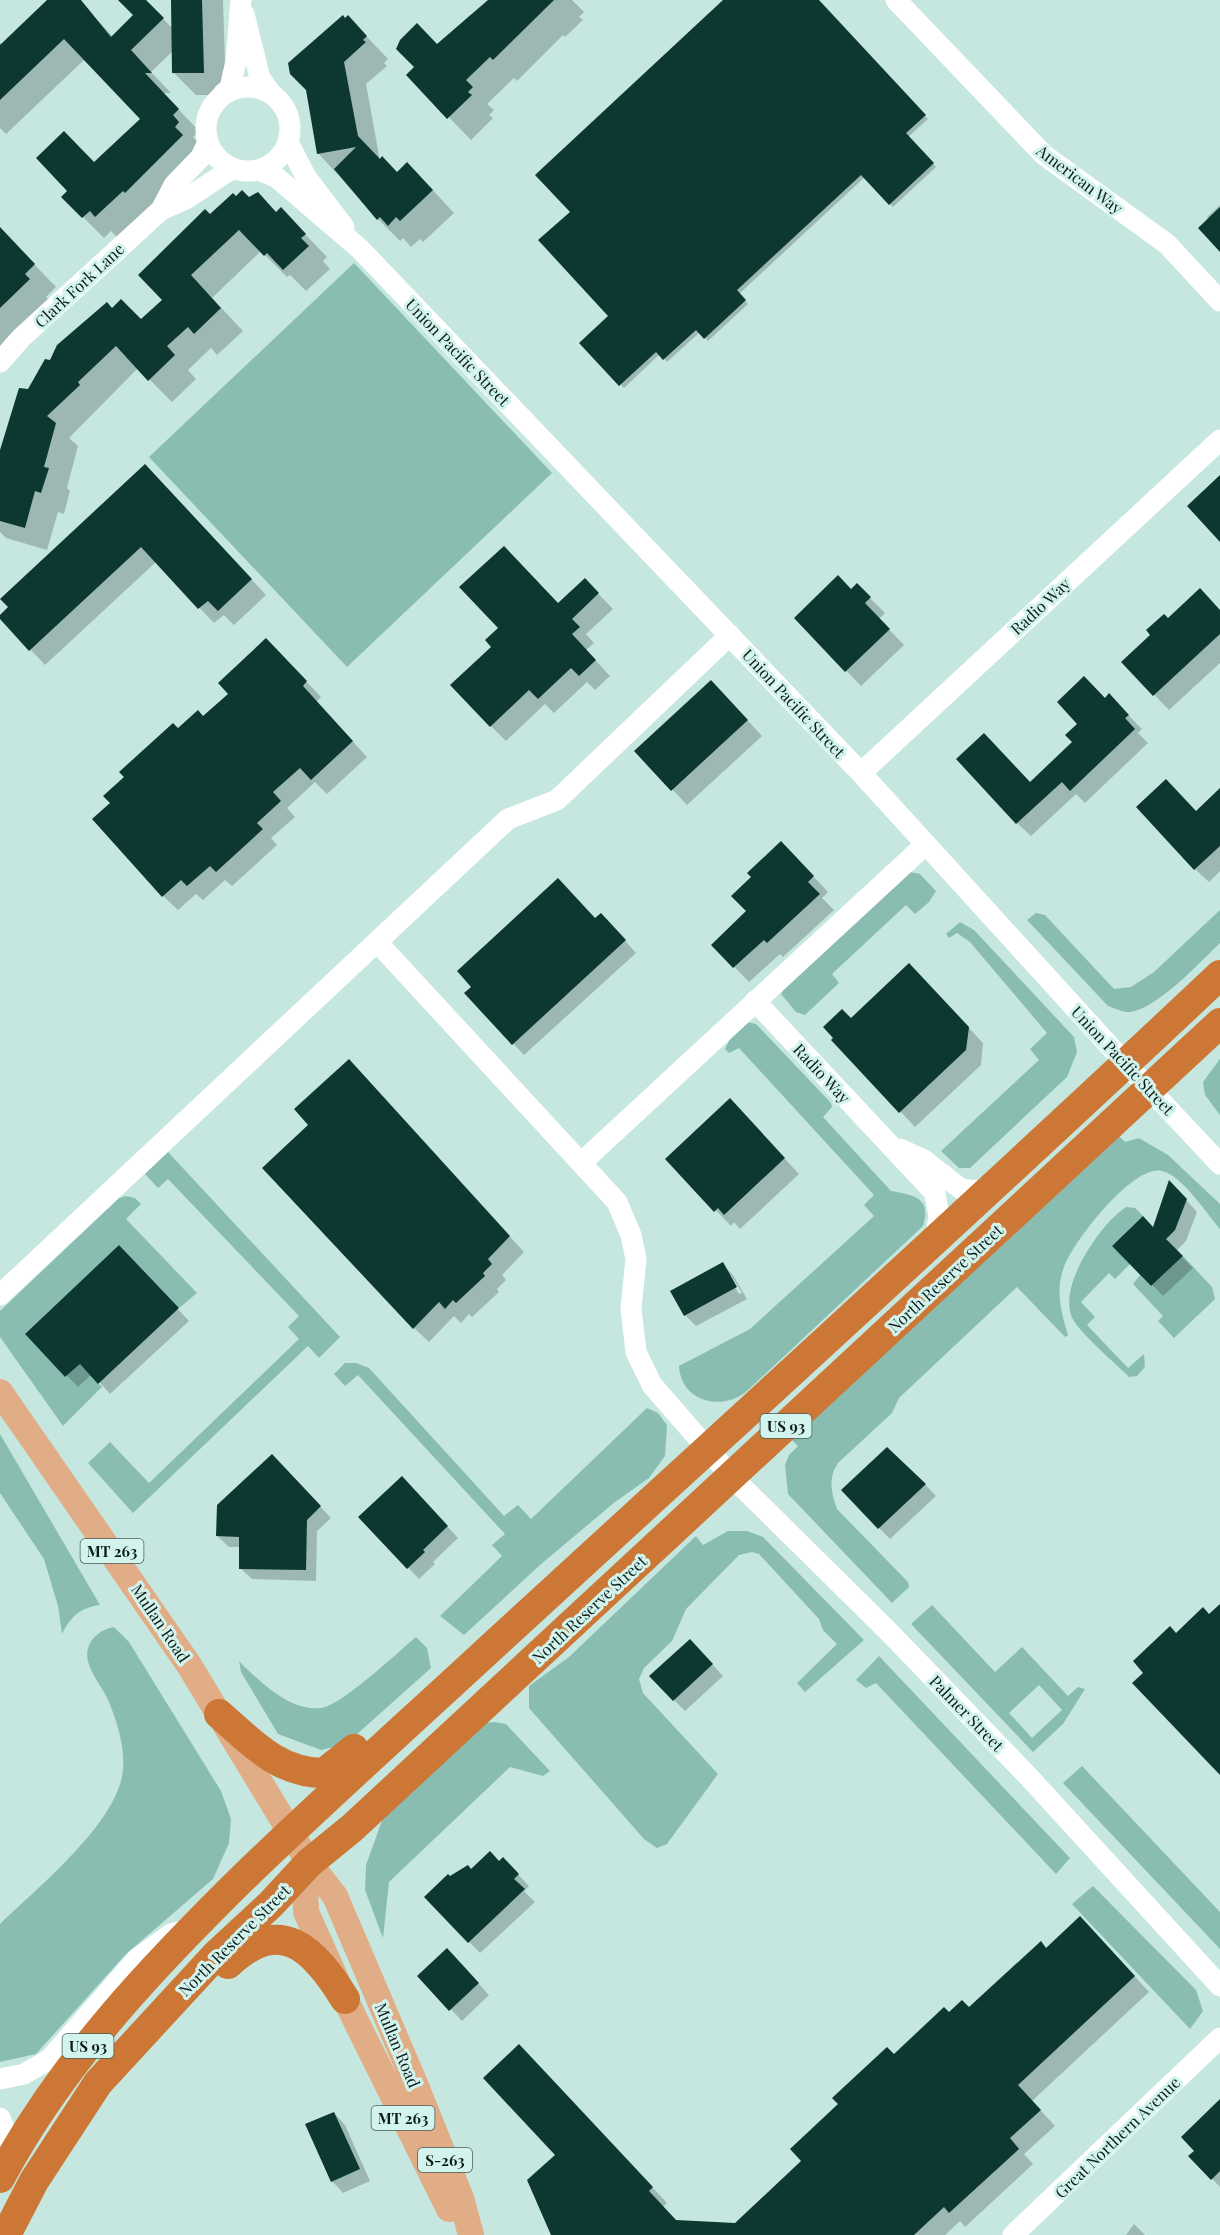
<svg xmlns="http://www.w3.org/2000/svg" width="1220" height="2235" font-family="'Playfair Display',serif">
	<rect width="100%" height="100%" fill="#c5e7df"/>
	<path fill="#89bdb2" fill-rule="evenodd" d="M354,263L552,473L347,667L149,457Z
		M910,872L920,874L936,891L929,902L915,914L906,905L832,974L839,983L805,1015L796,1012L781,994L789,979Z
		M1220,910V943C1201,961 1153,1014 1126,1012C1121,1011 1114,1008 1108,1006L1027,920L1036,913L1045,915L1114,989L1131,987L1154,972Z
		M960,922L974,930L1074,1037L1077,1052L1067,1077L970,1168H959L941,1151L1039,1060L1030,1049L1047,1033L970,942L957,933L949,938L946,934Z
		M747,1022L756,1024L831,1103L832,1107L823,1117L891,1191C913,1195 932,1197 923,1226L747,1391C722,1412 681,1402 679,1366L750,1329L874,1216L864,1205L874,1195L739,1048L729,1053L725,1049L732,1035Z
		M1220,1059V1115L1205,1095L1203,1082Z
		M1119,1136L1125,1142L1139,1138L1168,1155L1220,1204V1229C1206,1213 1183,1176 1162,1171C1133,1164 1073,1242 1064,1267C1055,1290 1061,1312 1068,1335L1065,1337L1017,1287L899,1398L892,1413L838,1463C828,1478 831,1492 837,1509L908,1582L909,1587L892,1603L788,1494L785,1465L789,1455L798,1446L790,1438Z
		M168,1152L340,1337L319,1358L308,1346L133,1513L88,1463L110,1442L149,1483L299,1339L288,1327L299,1316L168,1179L158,1188L145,1174Z
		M126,1196L135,1198L141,1204L126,1219L197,1293L179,1308L119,1245L25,1334L65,1377L80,1364L102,1387L63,1426L0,1337V1311L119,1198Z
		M1126,1207L1135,1208L1143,1216L1112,1246L1130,1264L1115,1279L1109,1273L1081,1302L1095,1317L1087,1325L1128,1368L1144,1354L1145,1367L1137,1376L1129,1377C1114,1362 1085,1338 1074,1321C1054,1290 1101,1223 1126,1207Z
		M1183,1256L1212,1287L1215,1299L1174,1338L1158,1321L1163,1316L1133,1284L1140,1275L1151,1286Z
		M345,1363H356L369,1368L504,1516L518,1505L531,1519L647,1408L658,1413L667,1425L665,1456L649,1478L615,1502L540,1565L464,1635L440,1616L502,1556L492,1545L505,1534L358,1375L345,1386L334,1374Z
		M0,1434L100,1605C80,1608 72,1615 62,1634L58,1606L44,1559L0,1493Z
		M728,1531H747L763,1537L864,1640L805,1692L797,1683L837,1644L823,1630L819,1619L759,1554L752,1552L739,1555L686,1609L672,1641L644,1668L639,1679L643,1693L718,1774L667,1844L657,1848L644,1839L529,1708V1686L569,1657L696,1536L703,1545Z
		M932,1605L995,1672L1022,1647L1068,1696L1078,1687L1085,1689L1063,1724L1033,1752L911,1624ZM1039,1685L1062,1710L1032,1738L1009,1713Z
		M114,1627L129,1642L221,1791L231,1819L229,1843L213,1879L126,1954L36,2054L0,2062V1924C36,1889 120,1821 123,1769C125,1747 117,1722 109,1702C101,1682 77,1661 92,1640C98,1632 105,1629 114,1627Z
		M416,1637L427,1648L431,1668L346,1744L321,1750L278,1734L241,1672L239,1661C259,1681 290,1712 321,1708C341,1706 398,1652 416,1637Z
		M879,1656L1070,1858L1056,1874L876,1683L866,1688L856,1680Z
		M495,1722L506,1724L550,1771L543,1776L510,1767L389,1882L383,1938L365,1890L366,1865L384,1815L483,1723Z
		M1082,1766L1220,1912V1949L1063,1783Z
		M1093,1886L1196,1990L1203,2011L1190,2029L1072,1904Z"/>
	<path fill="#0003" fill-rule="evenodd" d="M49,0H79L113,37L135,15L120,0H145L173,29L172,0H223L226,95H196L173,72V51L151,72L171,93H163L199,131L193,137L199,144L202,157L117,237L111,231L104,238L83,217L94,164L142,119L85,59L6,134L0,128V43L4,44Z
		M490,0H572L584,12L579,17L583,20L565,37L563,35L517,81L514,78L487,104L494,110L489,115L493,118L471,140L408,75L470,15L472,17Z
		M725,0H818L928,119L908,137L936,167L893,207L865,177L739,294L748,304L708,341L700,332L667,362L660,354L624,388L581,343L611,316L572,212Z
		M348,17L388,59L384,63L387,66L366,84L380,161L397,173L429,186L454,213L423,242L420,239L411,247L403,238L400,241L378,219L318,153L345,20Z
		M236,198L249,199L277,213L303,232L327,257L323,261L330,269L306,291L290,275L287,277L261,251L212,298L243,331L217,355L211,348L188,370L196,379L172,402L138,368L69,438L78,446L67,488L70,491L64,514L58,512L47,550L6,538L0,532V451L28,391L51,362L112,310L141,321L164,300L211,216Z
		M1220,205V252L1207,217Z
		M0,229L56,287L46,297L51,302L0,350Z
		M160,481L266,595L234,625L224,615L214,623L156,562L45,665L0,617Z
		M585,580L613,609L586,634L594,643L586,650L610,676L595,690L587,682L554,713L545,704L506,741L491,726L558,605Z
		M857,585L885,613L879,619L904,645L861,686L796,618L851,591Z
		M1220,611V663L1169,710L1123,662L1168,620Z
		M281,655L321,697L316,702L367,757L327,794L315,782L287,808L295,817L271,838L277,845L232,886L225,880L203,900L196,894L178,910L163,896L112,803L178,730L203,718Z
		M726,697L762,736L687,805L636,751Z
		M1105,699L1122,709L1142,729L1138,733L1148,743L1085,803L1076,794L1031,836L1017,823L1031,784L1074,742Z
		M1220,790V871L1209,882L1195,869L1196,813Z
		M796,858L828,892L822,898L834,910L783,957L780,954L749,982L713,945L748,911L753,877Z
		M596,920L612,926L636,953L524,1055L466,993Z
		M924,980L983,1043L981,1065L915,1127L833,1040L851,1020Z
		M349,1061L524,1252L502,1275L506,1280L497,1289L499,1292L472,1317L469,1314L461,1323L454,1316L429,1342L414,1328L311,1125Z
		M745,1116L799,1174L740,1229L734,1222L731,1226L667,1159Z
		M1180,1193L1197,1212L1186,1241L1176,1251L1193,1268L1163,1296L1114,1246L1154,1229Z
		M130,1258L189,1321L110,1394L92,1374L78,1387L27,1334Z
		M722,1264L733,1275L747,1299L696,1326L685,1315L672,1292ZM728,1275H731L742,1293L739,1294Z
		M283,1467L331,1518L317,1531L316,1581L252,1579L240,1568L241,1547H229L217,1536Z
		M909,1468L936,1496L890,1539L879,1528Z
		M413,1489L458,1538L433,1562L435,1564L419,1579L360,1517Z
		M701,1652L723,1676L685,1711L674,1700Z
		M499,1863L514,1870L529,1886L524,1891L535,1902L480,1953L426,1897L450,1878Z
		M1095,1933L1149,1992L1032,2101L1055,2126L1024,2154L1033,2164L965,2227L960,2221L945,2235H553L557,2155L534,2061L667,2203L663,2207L676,2221L736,2224L803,2161L894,2056L949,2014L969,2009L1047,1949Z
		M458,1961L489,1995L462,2021L419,1976Z
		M1220,2105V2187L1190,2156L1196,2151Z
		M334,2113L345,2125L370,2181L343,2193L332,2181Z
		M1134,2224L1145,2235H1126Z"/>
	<path fill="#0c3831" d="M47,0H81L111,37L133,15L118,0H146L164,18L131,50L152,73H145L179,109L173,115L179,122L175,127L183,135L125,193L123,191L95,217L90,211L82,218L61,197L67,191L36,158L64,131L94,162L140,119L64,39L0,100V45Z
		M171,0H202L204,73H172Z
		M488,0H554L493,60L490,57L466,80L473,87L468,92L472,95L447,119L406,75L414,67L396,49L400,40L417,23L437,44Z
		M723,0H819L926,115L906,133L934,163L889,205L861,175L737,290L746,300L704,339L696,330L663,360L656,352L619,386L579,343L608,316L538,240L570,212L535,175Z
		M343,15L345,18L348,15L367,36L363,40L366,42L344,62L358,136L380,159L382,156L397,172L407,162L433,190L400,221L396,217L388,226L380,217L377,220L334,169L356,147L317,154L306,90L290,74L288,63Z
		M242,190L249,197L258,192L276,212L281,207L306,234L301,238L309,246L283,270L267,253L264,256L239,230L191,275L221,308L194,334L188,327L167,346L175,355L148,381L116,346L78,382L80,385L47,416L56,423L44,467L49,468L41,493L35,491L25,528L0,521V450L19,388L28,389L45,359L50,360L57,345L107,302L112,308L121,299L141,319L162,300L138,275L205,209L210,214L233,193L236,196Z
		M1220,207V252L1198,228Z
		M0,227L35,264L25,274L30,279L0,308Z
		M145,464L252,579L218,611L208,601L198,609L141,547L29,651L0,619V615L8,607L0,599Z
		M1220,475V542L1187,506Z
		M504,546L558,603L585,578L599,593L572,619L580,627L572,634L596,660L579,676L571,668L538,699L529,690L490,727L450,685L491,647L485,640L498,628L459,587Z
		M838,575L851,589L857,583L871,597L865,603L890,629L845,672L794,618Z
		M1200,588L1220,610V634L1153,696L1121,662L1150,635L1146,630L1164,614L1168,618Z
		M266,638L307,681L303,686L353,741L311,780L300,768L273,792L281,801L257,823L263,829L216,872L210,866L187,886L181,880L162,897L92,819L110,803L103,796L124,777L119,772L173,723L178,728L198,710L203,716L228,694L218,683Z
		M1084,676L1105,698L1109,693L1129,715L1125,718L1135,729L1070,791L1062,782L1016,824L956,759L984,733L1030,782L1072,742L1065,735L1077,724L1057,702Z
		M711,680L748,720L671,791L634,751Z
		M1166,779L1196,811L1220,788V846L1194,870L1136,807Z
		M781,841L814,876L808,882L820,894L767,943L764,940L733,968L711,945L746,911L731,896L751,877L747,873Z
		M558,878L595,918L601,913L626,940L512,1045L464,993L471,987L457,971Z
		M909,963L969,1027L966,1050L899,1113L831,1040L833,1038L823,1027L842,1009L851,1018Z
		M349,1059L510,1236L488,1259L492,1264L483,1273L485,1276L456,1303L453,1300L445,1309L439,1302L413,1329L262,1168L308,1125L294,1109Z
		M730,1098L785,1158L724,1215L718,1208L714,1212L665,1159Z
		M1169,1180L1187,1199L1175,1230L1166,1239L1183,1256L1151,1286L1112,1246L1143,1216L1153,1227Z
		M119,1245L179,1308L98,1384L80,1364L65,1377L25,1334Z
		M723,1262L737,1287L684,1316L670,1291Z
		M887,1447L926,1484L878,1529L841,1490Z
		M272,1454L321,1506L307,1520L306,1570L239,1569V1537L216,1536L217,1505Z
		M402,1476L448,1526L423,1550L425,1552L407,1569L358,1517Z
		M1220,1604V1775L1132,1683L1143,1673L1133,1661L1170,1626L1176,1633L1203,1607L1209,1614Z
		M690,1639L713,1664L673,1701L649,1676Z
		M490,1851L499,1861L503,1857L519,1874L514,1879L525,1889L468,1943L424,1897L448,1874L450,1876L468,1865L471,1869Z
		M1080,1916L1135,1976L1018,2085L1041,2110L1010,2138L1019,2149L949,2213L944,2207L914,2235H551L527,2180L555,2155L483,2078L519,2044L653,2187L649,2191L676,2220L735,2223L801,2161L790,2149L838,2104L832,2098L887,2047L894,2054L944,2007L949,2012L962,2000L969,2007L1041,1941L1046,1948Z
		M447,1948L479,1983L449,2011L417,1976Z
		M1220,2099V2171L1211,2180L1188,2156L1194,2151L1181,2137Z
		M334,2112L360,2169L331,2182L305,2124Z"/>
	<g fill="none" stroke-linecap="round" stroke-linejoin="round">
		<path stroke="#fff" stroke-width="21" d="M896,0L1044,155L1167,244L1220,301
			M244,14L260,78L270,92
			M206 129a42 42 0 1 1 84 0a42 42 0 1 1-84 0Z
			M223,94L230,88L236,61L241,0
			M288,142L306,177L344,227
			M259,170L276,177L360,249L861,773L1126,1064L1220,1164
			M161,210L186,199L233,168
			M0,362L21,338L161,210L174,185L201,157L208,142
			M861,773L1220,440
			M378,943L617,1202L631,1235L636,1259L631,1308L636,1352L652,1385L731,1476L888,1631L1027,1775L1220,1986
			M755,1001L935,1193L939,1217L935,1239
			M900,1149L924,1160L961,1189L976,1191L992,1187
			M581,1163L926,844
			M0,1295L508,819L557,800L730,635
			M0,2079L24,2074L50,2059L137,1959L171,1934L179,1932
			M0,2118L7,2136L9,2160
			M1013,2235L1220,2038"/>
		<path stroke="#e1ad86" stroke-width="26" d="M0,1392L189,1665L309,1863L335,1896L416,2086L461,2198L471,2235
			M309,1863L305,1887L306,1912L345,1999L449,2209"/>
		<path stroke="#cd7736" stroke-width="30" d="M219,1714C251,1742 278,1773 324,1773L354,1749
			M228,1964C281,1914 314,1949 345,1999
			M0,2178C62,2061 156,1963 250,1871C327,1797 406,1726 484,1654C730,1428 977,1204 1220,975
			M6,2235L34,2181L98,2083L217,1954L271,1904L309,1863L352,1828L1220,1023"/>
	</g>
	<g text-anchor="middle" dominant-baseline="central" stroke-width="6" stroke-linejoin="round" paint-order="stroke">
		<g fill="#d2f4ed" stroke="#4a5c59" stroke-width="1.5">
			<rect x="760.5" y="1414" width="51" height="24" rx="4.5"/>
			<rect x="80.5" y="1539" width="63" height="24" rx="4.5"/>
			<rect x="62.5" y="2034" width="51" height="24" rx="4.5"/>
			<rect x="371.5" y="2106" width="63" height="24" rx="4.5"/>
			<rect x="418" y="2148" width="54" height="24" rx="4.5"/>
		</g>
		<g font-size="15" font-weight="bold" fill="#0f1b19">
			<text x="786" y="1426">US 93</text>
			<text x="112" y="1551">MT 263</text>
			<text x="88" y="2046">US 93</text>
			<text x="403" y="2118">MT 263</text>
			<text x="445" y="2160">S-263</text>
		</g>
		<g font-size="16" fill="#0f1b19" stroke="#d2f4ed">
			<text transform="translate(1080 179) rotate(37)">American Way</text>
			<text transform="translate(79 285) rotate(-43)">Clark Fork Lane</text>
			<text transform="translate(458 352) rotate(46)">Union Pacific Street</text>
			<text transform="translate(1040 606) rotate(-43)">Radio Way</text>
			<text transform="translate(794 703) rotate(47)">Union Pacific Street</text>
			<text transform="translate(1123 1060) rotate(47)">Union Pacific Street</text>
			<text transform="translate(822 1073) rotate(47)">Radio Way</text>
			<text transform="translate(945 1278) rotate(-43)">North Reserve Street</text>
			<text transform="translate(589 1609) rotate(-43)">North Reserve Street</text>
			<text transform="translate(161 1623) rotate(56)">Mullan Road</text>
			<text transform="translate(967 1713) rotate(46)">Palmer Street</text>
			<text transform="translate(234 1940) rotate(-45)">North Reserve Street</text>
			<text transform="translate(398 2045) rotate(67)">Mullan Road</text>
			<text transform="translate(1117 2137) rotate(-44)">Great Northern Avenue</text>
		</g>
	</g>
</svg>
